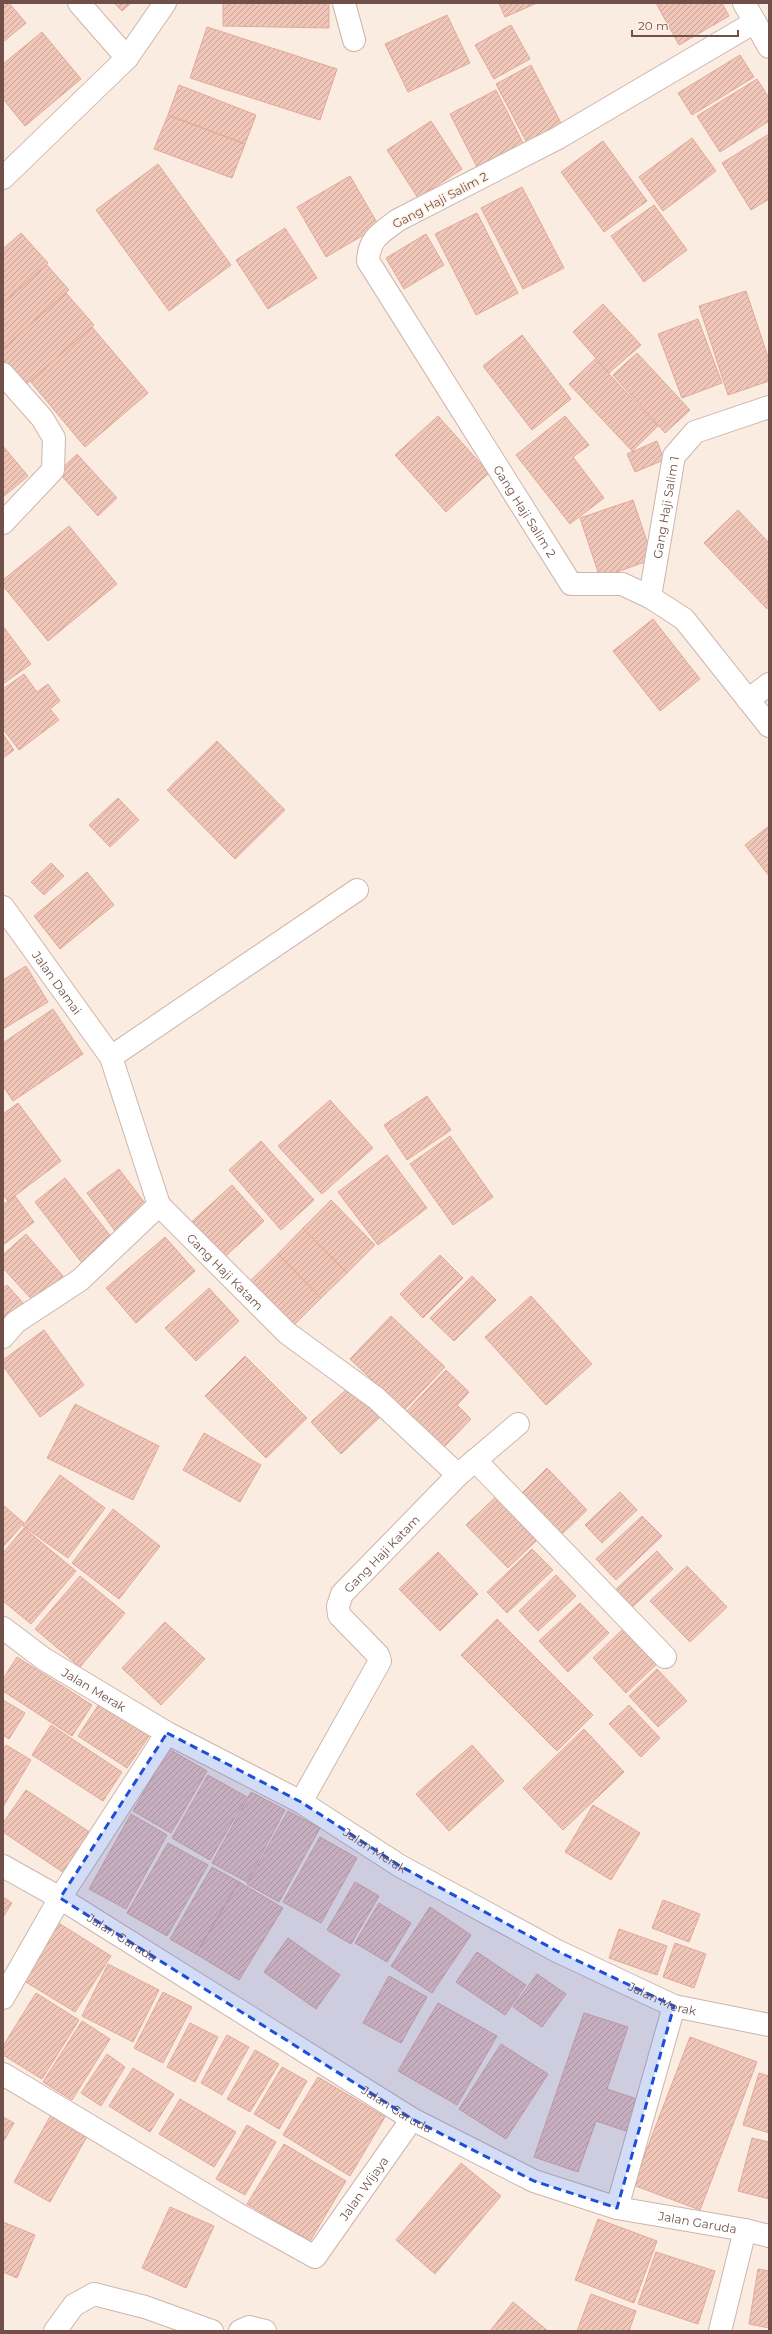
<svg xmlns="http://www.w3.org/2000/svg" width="772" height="2334" font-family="Montserrat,sans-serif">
	<defs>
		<pattern id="building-hatch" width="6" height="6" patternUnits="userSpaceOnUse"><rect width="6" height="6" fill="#f0c6b9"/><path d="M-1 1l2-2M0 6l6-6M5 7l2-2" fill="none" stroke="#c7a398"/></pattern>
	</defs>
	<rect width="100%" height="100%" fill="#fbece1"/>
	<path fill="url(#building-hatch)" stroke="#e2a99a" d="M3,3H9L26,23L3,42Z
		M114,3H131L122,11Z
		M223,3H329V28L223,26Z
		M499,3H537L505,17Z
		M656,3H722L729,16L679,45Z
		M447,15L470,63L408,92L385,44Z
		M511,25L530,59L494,79L475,45Z
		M207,27L337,69L320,120L190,78Z
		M42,32L81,79L25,126L3,99V64Z
		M740,55L754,77L692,115L678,93Z
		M531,65L563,127L528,145L496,84Z
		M757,79L769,98V121L720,152L697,116Z
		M179,85L256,115L245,144L168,115Z
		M496,90L524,145L478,169L450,114Z
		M168,115L245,144L232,178L154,149Z
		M431,121L462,169L418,198L387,150Z
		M769,134V199L751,210L722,163Z
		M692,138L716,171L663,211L639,177Z
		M603,141L647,201L604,232L561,172Z
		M158,164L231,265L169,311L96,210Z
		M350,176L379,226L326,257L297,207Z
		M522,187L564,268L523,289L481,208Z
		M654,205L687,250L644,282L611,236Z
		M477,213L518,293L476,315L435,234Z
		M285,228L317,278L268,309L236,260Z
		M21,233L48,263L3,303V249Z
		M426,234L444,265L404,289L386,258Z
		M47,265L69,290L3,348V304Z
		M746,291L769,360V381L728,395L699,306Z
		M66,293L94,325L23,387L3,365V349Z
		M603,304L641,345L609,373L573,332Z
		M698,319L722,383L682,398L658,334Z
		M92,327L148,393L85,447L30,381Z
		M522,335L571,399L532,430L483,366Z
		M637,353L690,410L665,433L613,375Z
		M595,359L658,426L632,451L569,384Z
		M438,416L489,473L446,512L395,455Z
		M565,416L589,445L573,457L604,498L570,524L516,455Z
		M657,441L664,460L635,472L627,454Z
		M3,446L28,476L3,497Z
		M77,454L117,498L98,516L58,472Z
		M633,500L653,559L600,578L580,518Z
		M738,510L769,543L767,609L704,543Z
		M69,526L117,584L48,641L3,586V580Z
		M653,619L700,679L660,711L613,651Z
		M3,626L31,664L3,684Z
		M24,674L37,692L48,684L60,701L50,709L59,720L19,750L3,729V689Z
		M3,734L14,750L3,758Z
		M217,741L285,810L235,859L167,790Z
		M118,798L139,820L110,847L89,825Z
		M769,826V876L745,845Z
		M51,863L64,876L44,895L31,882Z
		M87,872L114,905L60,949L34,916Z
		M26,966L48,1002L3,1029V980Z
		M53,1009L83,1054L13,1101L3,1086V1043Z
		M427,1096L451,1130L407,1160L384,1125Z
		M330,1100L373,1148L322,1194L278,1146Z
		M18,1103L61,1161L8,1201L3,1195V1114Z
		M450,1136L493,1197L453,1225L410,1164Z
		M261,1141L314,1200L281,1230L229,1170Z
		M387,1155L427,1208L378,1245L338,1192Z
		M119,1169L147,1206L115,1231L87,1193Z
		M65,1178L113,1239L82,1263L35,1202Z
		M232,1185L264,1221L218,1263L186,1227Z
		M15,1196L34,1222L3,1245V1205Z
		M331,1200L375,1245L347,1273L303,1228Z
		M303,1228L347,1273L321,1298L278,1254Z
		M26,1234L63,1276L34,1302L3,1268V1255Z
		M165,1237L195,1271L136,1323L106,1288Z
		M278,1254L321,1298L289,1330L246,1285Z
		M440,1255L463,1278L423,1318L400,1294Z
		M472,1276L496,1300L454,1341L430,1318Z
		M7,1285L24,1304L3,1322V1288Z
		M209,1288L239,1321L196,1361L165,1328Z
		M531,1296L592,1364L546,1405L485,1337Z
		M391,1316L445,1367L404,1410L350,1359Z
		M44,1330L84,1385L40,1417L3,1366V1360Z
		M245,1356L307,1418L266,1458L205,1396Z
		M446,1370L469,1392L457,1405L471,1419L443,1448L405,1413Z
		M350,1386L379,1418L341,1454L311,1422Z
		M75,1404L159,1446L133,1500L47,1458Z
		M204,1433L261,1465L240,1502L183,1470Z
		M547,1468L587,1510L556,1540L517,1498Z
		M60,1475L105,1508L68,1558L23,1526Z
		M501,1492L542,1535L508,1568L466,1525Z
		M620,1492L637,1510L602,1543L585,1525Z
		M3,1505L24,1523L3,1547Z
		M113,1509L160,1546L119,1599L72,1563Z
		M642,1516L662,1536L616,1580L596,1559Z
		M24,1528L76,1571L31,1624L3,1601V1553Z
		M532,1549L553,1570L507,1613L487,1592Z
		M657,1551L673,1569L628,1611L611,1594Z
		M438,1552L478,1594L440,1631L399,1589Z
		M687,1566L727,1607L690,1642L650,1601Z
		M556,1575L576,1596L538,1631L519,1611Z
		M80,1576L125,1613L80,1667L35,1629Z
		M580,1603L609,1633L568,1672L539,1641Z
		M497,1619L593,1715L557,1751L461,1655Z
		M165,1622L205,1659L161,1705L122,1668Z
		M624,1628L657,1664L626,1693L593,1658Z
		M17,1657L92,1705L72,1736L3,1691V1679Z
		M657,1669L687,1701L658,1727L629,1696Z
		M3,1700L25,1713L9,1739L3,1735Z
		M101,1701L151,1733L127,1768L78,1736Z
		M629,1705L660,1738L641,1757L609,1724Z
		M51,1725L122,1772L103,1801L32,1755Z
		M584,1729L624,1772L563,1830L523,1788Z
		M6,1745L31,1760L3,1807V1750Z
		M472,1745L504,1781L449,1831L416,1794Z
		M169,1749L207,1771L171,1833L133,1811Z
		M208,1775L247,1797L210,1860L172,1838Z
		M26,1790L91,1833L64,1873L3,1832V1823Z
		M251,1792L285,1810L247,1882L212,1863Z
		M593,1805L640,1833L611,1880L565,1852Z
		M288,1811L320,1828L279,1902L247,1884Z
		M131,1814L167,1835L126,1909L89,1889Z
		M320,1837L357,1858L321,1923L283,1902Z
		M168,1843L208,1865L167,1936L127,1913Z
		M212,1867L239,1882L196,1954L170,1939Z
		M239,1882L283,1908L239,1980L196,1954Z
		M355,1882L379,1896L351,1944L327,1930Z
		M3,1897L12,1903L3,1917Z
		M663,1900L700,1914L689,1942L652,1928Z
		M379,1903L411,1923L387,1962L355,1943Z
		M430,1907L471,1935L432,1993L391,1966Z
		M57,1922L111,1956L75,2012L21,1979Z
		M619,1929L667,1946L657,1975L609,1958Z
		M288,1938L340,1975L316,2009L264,1972Z
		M675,1943L706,1954L694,1988L663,1977Z
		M477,1952L526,1985L505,2015L456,1982Z
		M108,1964L159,1990L133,2042L82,2016Z
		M537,1974L566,1994L542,2027L513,2007Z
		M389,1976L427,1997L401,2043L363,2023Z
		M163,1992L192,2007L163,2063L134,2048Z
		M36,1993L79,2020L42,2079L3,2055V2046Z
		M438,2003L497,2036L457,2105L398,2071Z
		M584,2013L628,2027L607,2089L643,2101L632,2133L596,2121L578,2172L534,2157Z
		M82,2021L110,2039L72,2100L43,2082Z
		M190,2023L218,2037L195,2082L167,2067Z
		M227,2035L249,2047L222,2095L201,2083Z
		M690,2037L757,2062L700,2210L633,2185Z
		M501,2044L548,2074L506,2139L459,2109Z
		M255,2050L279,2064L250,2112L227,2099Z
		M107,2054L125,2067L101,2106L81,2093Z
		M282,2067L307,2081L279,2129L254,2114Z
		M133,2068L174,2094L150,2132L109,2106Z
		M759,2073L769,2076V2133L743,2125Z
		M318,2077L385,2117L350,2176L283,2135Z
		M180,2099L236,2132L214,2167L159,2134Z
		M52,2113L89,2133L50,2202L14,2182Z
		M3,2117L14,2123L3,2142Z
		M247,2125L276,2142L245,2195L216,2179Z
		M752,2138L769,2142V2199L738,2191Z
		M284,2144L346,2181L310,2241L247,2204Z
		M461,2163L501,2196L435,2274L396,2240Z
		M170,2207L214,2226L186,2288L142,2268Z
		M598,2219L657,2241L634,2303L575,2280Z
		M3,2222L35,2235L17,2278L3,2272Z
		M656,2252L715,2271L698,2324L638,2304Z
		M758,2269L769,2271V2328L749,2324Z
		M591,2294L636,2311L629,2331H577Z
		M513,2302L548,2331H490Z"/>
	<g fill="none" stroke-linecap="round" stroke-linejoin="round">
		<g stroke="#ceb5ab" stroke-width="24">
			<g id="minor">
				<path d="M79,3L127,58"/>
				<path d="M344,3L354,40"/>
				<path d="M744,3L769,47"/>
				<path id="s1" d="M755,22L558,138L398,220C381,233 369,238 368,261L571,584H622L650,597L684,619L769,726"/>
				<path d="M3,178L127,58L165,3"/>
				<path d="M3,374L42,418L54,438L53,470L3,523"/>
				<path id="s2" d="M650,597L674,456L695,432L769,407"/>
				<path d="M748,700L769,684"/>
				<path id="s3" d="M3,907L111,1057L159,1205L80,1280L16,1322L3,1337"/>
				<path d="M111,1057L357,890"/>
				<path id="s4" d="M159,1205L287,1333L376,1398L458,1475"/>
				<path d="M475,1460L665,1657"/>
				<path id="s5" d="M3,1628L44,1659L167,1733L301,1802L400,1866L557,1951L674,2006L769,2025"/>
				<path id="s6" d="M301,1802L380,1661L378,1655L339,1615L338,1606L342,1594L458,1475L518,1424"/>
				<path id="s7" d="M3,1866L60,1898L412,2119L534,2181L617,2208L745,2230L769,2236"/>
				<path d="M3,1998L60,1898L167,1733"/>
				<path id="s8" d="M3,2074L236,2213L315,2257L412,2119"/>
				<path d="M617,2208L674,2006"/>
				<path d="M55,2331L74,2305L94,2294L145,2307L212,2331"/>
				<path d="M240,2331L249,2327L265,2331"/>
				<path d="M720,2331L745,2230"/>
			</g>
		</g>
		<use href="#minor" stroke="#fff" stroke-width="22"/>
	</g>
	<path fill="#1d4ed8" fill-opacity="0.2" stroke="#1d4ed8" stroke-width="3" stroke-dasharray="8 5" stroke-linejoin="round" d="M167,1733L301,1802L400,1866L557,1951L674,2006L617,2208L534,2181L412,2119L60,1898Z"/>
	<g text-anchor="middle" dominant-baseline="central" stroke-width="3" stroke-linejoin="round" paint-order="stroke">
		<g font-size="12" fill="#715049" stroke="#fff1e7">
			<text transform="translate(440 200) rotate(-28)">Gang Haji Salim 2</text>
			<text stroke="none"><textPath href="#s2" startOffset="91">Gang Haji Salim 1</textPath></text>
			<text stroke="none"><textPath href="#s1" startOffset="757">Gang Haji Salim 2</textPath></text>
			<text stroke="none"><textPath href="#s3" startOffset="93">Jalan Damai</textPath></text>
			<text stroke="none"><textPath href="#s4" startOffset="94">Gang Haji Katam</textPath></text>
			<text stroke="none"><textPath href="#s6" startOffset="302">Gang Haji Katam</textPath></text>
			<text stroke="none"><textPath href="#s5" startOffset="110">Jalan Merak</textPath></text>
			<text stroke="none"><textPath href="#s5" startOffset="434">Jalan Merak</textPath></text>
			<text stroke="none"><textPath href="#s7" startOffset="139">Jalan Garuda</textPath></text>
			<text stroke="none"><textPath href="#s5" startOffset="758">Jalan Merak</textPath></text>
			<text stroke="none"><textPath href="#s7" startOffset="463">Jalan Garuda</textPath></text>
			<text stroke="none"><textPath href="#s8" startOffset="446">Jalan Wijaya</textPath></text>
			<text stroke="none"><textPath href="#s7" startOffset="787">Jalan Garuda</textPath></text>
		</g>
	</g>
	<rect width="772" height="2334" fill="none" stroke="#715049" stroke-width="8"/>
	<path d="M632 30v6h106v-6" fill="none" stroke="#715049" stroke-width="2"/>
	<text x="638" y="30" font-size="12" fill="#715049" stroke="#fff1e7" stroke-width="3" paint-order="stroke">20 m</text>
</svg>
